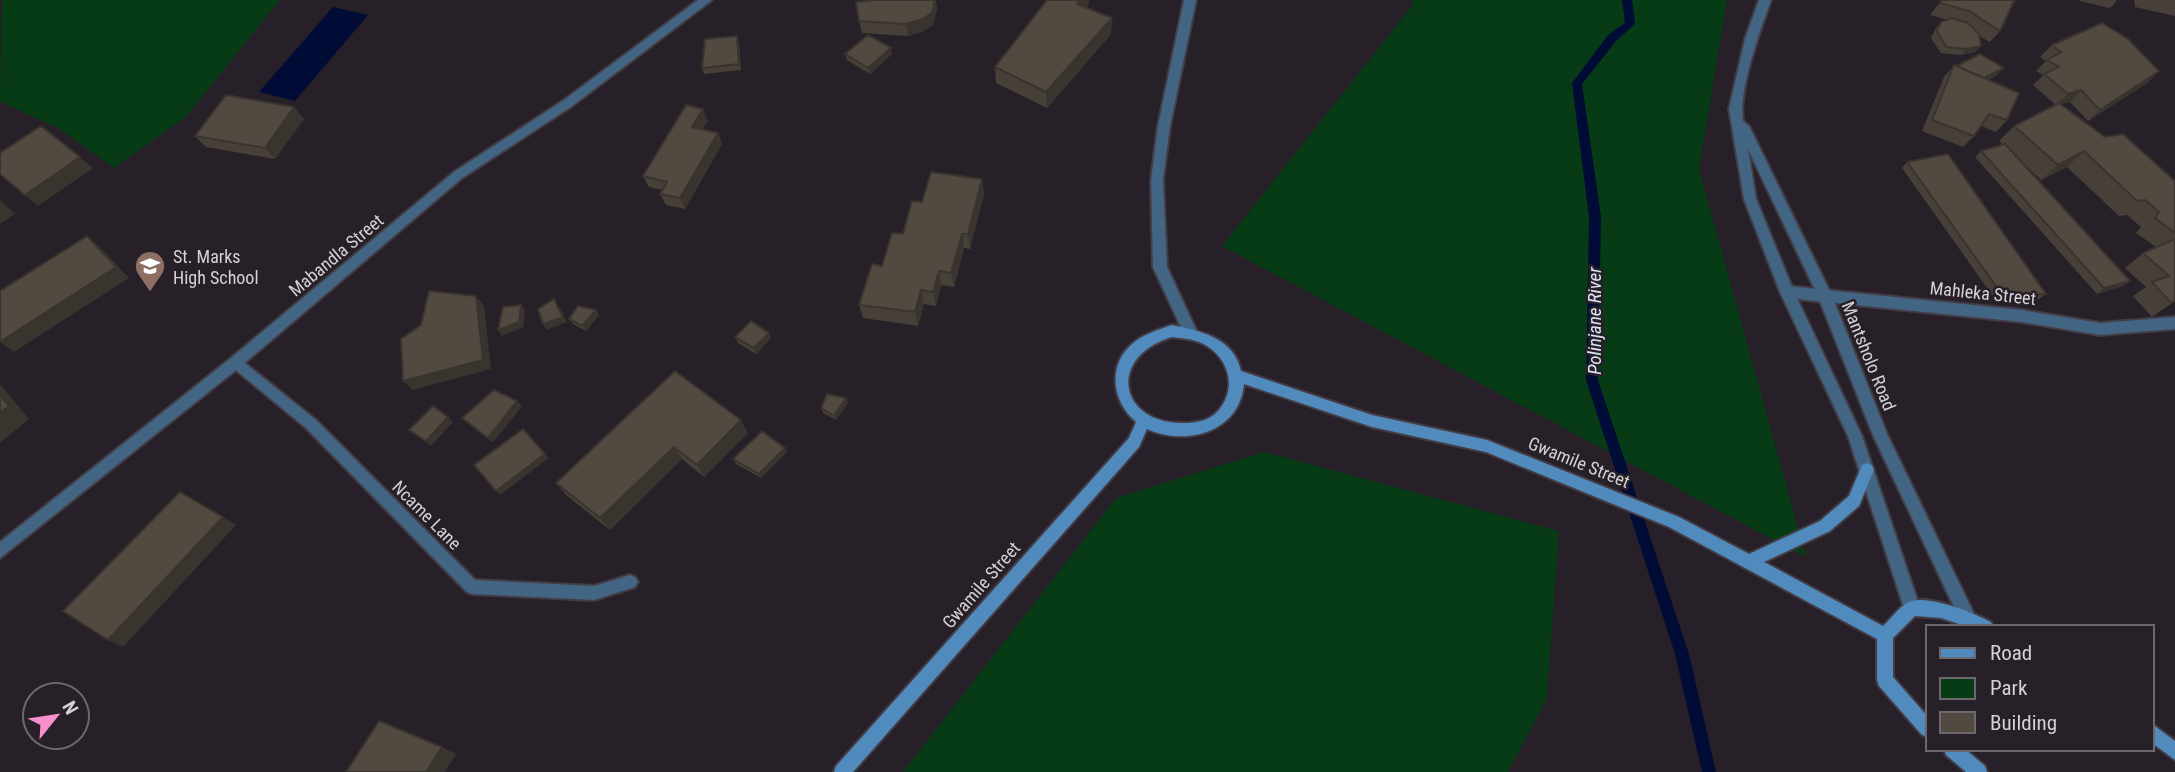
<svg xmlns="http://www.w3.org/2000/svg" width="2175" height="772" font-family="'Roboto Condensed',sans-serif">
	<rect width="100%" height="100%" fill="#272028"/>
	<path fill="#073b16" d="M2,0H280L186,117L114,168L61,130L0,101Z
		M1413,0H1727L1699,169L1806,557L1222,246L1412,6Z
		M1264,452L1559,531L1547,698L1508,772H903L1116,498Z"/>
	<path fill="#000c35" d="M333,7L368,15L295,101L259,92Z"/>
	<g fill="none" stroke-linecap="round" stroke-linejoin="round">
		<path fill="#000c35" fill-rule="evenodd" d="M1622,0H1632L1635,24L1616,41L1582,84L1601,217L1598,380L1689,654L1716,772H1702L1675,654L1586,380L1589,217L1572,83L1608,35L1625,23Z"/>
		<g stroke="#433c44" stroke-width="4">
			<path id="service" d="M236,356L316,420L475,580L594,586L630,575L635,577L638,582L635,587L594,600L472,594L467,592L306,428L231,366L229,362L231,358Z"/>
		</g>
		<g stroke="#433c44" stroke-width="4">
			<path id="minor" d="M698,0H712L572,106L462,178L241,366L0,558V542L231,358L454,172L564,100Z
				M1184,0H1196L1170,126L1163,180L1167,267L1197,332L1195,336H1185L1153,267L1151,180L1158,126Z
				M1787,286L2022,310L2100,323L2175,317V329L2100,335L2022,322L1787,298L1782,296L1780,292L1782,288Z"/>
		</g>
		<g stroke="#433c44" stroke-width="4">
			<path id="tertiary" d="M1759,0H1771C1760,31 1738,90 1743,121L1749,126L1832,296L1887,434L1973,612L1975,617L1973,622L1967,624L1961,622L1873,435L1818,296L1748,149L1756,199L1794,292L1862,436L1920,608L1917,613L1912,615L1907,613L1904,608L1848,436L1780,292L1744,199L1729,109L1745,39Z"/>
		</g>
		<g stroke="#433c44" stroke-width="4">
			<path id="secondary" d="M1172,325C1201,331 1234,338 1241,371L1372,415L1487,440L1679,517L1749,554L1820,521L1849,496L1862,465L1867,463L1872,465L1874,470L1859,506L1830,531L1764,562L1883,626C1891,619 1898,608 1907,603C1924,592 1974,613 1991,622L1993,627H1968L1941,618L1915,616L1893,638V677L1928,717V737L1922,735L1879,686L1877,680V639L1669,527L1486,452L1372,427L1244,384C1240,432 1186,447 1147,429L1139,447L853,772H834L836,766L1129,438L1136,422C1112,402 1107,366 1132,344C1143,334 1158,330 1172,325ZM1172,337C1180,338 1191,339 1199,342C1228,354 1239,387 1218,411C1209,421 1196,423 1183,423C1119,424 1106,357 1172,337Z
				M2152,724L2175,741V760L2152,743Z
				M1944,749H1965L1985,766L1987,772H1966L1946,755Z"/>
		</g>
		<use href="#service" fill="#426584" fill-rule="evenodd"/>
		<use href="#minor" fill="#426584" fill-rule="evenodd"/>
		<use href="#tertiary" fill="#426584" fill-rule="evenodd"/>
		<use href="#secondary" fill="#518abc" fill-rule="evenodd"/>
	</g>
	<path fill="#474038" d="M875,0H936L937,10L933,25L924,31L908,36L862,33L859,21Z
		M1942,0H2011L2000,31L1990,42L1979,36L1981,46L1975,52L1961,55L1941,53L1931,38L1936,28L1941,22L1948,20L1930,15Z
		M2080,0H2116V2L2110,8L2080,1Z
		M2134,0H2175V16L2135,7Z
		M1089,3L1086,8L1112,18L1111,34L1047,108L996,83L995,67Z
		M739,42L741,70L704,74L702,68Z
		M2052,45L2159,71L2147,83L2088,121L2070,102L2061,104L2105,137L2175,181V301L2152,317L2133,296L2146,287L2125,268L2143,253L2156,247L2136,233L2141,227L2127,215L2119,216L2067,167L2041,180L2023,163L2123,286L2097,294L1975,157L1981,151L2003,145L1999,141L2014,126L2056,105L2033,85L2043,75L2036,71L2046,61L2040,57Z
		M845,54H892L870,74L847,60Z
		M1954,65L1957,66L1958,65L1998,74L1988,80L2007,120L1996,132L1981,126L1974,136L1963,147L1922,131L1944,77Z
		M304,119L275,159L206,147L195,136Z
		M708,121L702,129L718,133L722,144L685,209L666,205L660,194L662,190L649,187L643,176Z
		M1907,162L2046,294L2039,299L1997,302L1902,168Z
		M982,179L984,194L970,249L964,248L954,287L941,285L936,306L924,304L918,326L863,318L859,305L882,266L922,202Z
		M599,315L586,331L573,324L569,319Z
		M735,337L771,338L756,354L738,343Z
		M675,371L748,433L704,477L682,459L610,530L566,495L556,483Z
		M846,398L848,403L836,420L823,413L821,408Z
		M522,406L493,442L467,423L462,418Z
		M785,448L787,452L761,478L736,464L733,459Z"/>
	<path fill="#39342e" d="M935,0L937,10L933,25L924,31L908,36L906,24Z
		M1080,0H1089V3L1077,21V4Z
		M1112,18L1111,34L1047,108L1046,92Z
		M737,36L739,42L741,70L739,64Z
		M1981,46L1975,52L1961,55L1966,49Z
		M891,48L892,54L870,74L868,68Z
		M2004,68L1998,74L1970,88L1976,82Z
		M2159,71L2147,83L2088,121L2100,110Z
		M2081,90L2070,102L2056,105L2068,94Z
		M294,107L304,119L275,159L265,148Z
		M703,109L708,121L697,138L692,127Z
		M718,133L722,144L685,209L680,198Z
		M2084,151L2067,167L2041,180L2058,165Z
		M80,157L93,168L38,206L25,195Z
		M982,179L984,194L970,249L968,234Z
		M0,200L15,214L0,224Z
		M962,234L964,248L954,287L951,273Z
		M87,236L100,247L129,278L14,352L0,342Z
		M939,271L941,285L936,306L933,292Z
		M2130,281L2123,286L2097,294L2104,288Z
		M921,290L924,304L918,326L915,312Z
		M476,296L484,306L491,369L413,390L403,381Z
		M554,299L567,322L547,330L543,324Z
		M521,305L525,310L523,327L502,336L498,330Z
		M596,310L599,315L586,331L582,326Z
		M769,333L771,338L756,354L754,348Z
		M0,384L29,419L0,443Z
		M846,398L848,403L836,420L834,416Z
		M517,401L522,406L493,442L488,438Z
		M448,417L453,422L431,446L426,441Z
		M741,420L748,433L704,477L697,465Z
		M674,447L682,459L610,530L600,518Z
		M785,448L787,452L761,478L759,474Z
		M545,454L549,458L500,495L496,491Z
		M223,517L236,525L123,647L108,640Z
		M442,747L456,754L445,772H426Z"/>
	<path fill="#524a41" stroke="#39342e" stroke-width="2" d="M875,0H935L932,13L922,19L906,24L859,21L856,2Z
		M1047,0H1080L1077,4L1112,18L1046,92L995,67Z
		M1942,0H2011L2014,1L2000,31L1969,11L1940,3Z
		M1952,18L1968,23L1979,34L1981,46L1966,49L1946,47L1937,31L1941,22Z
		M2102,23L2128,39L2159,71L2100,110L2081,90L2068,94L2044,74L2059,67L2047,60L2061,52L2052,45Z
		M868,35L891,48L868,68L845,54Z
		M737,36L739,64L702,68L705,39Z
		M1980,54L2004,68L1984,78L1962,69L1958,65Z
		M1954,65L2019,93L2007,120L1989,114L1974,136L1932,120Z
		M226,95L294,107L265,148L195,136Z
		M2059,103L2105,137L2123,134L2175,181V233L2155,218L2159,212L2145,200L2137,201L2084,151L2058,165L2014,126Z
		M686,105L703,109L692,127L718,133L680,198L660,194L667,182L643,176Z
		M41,126L80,157L25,195L0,174V153Z
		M2005,144L2130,281L2104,288L1981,151Z
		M1948,154L2046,294L2003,296L1907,162Z
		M931,172L982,179L968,234H962L951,273L939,271L933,292L921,290L915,312L859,305L872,264L882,266L892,233L903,234L912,201L922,202Z
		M87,236L116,267L0,342V291Z
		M2175,239V300L2171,303L2152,282L2169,276L2143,253Z
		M429,291L476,296L483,360L403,381L401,339L421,325Z
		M554,299L563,317L543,324L538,309Z
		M521,305L519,322L498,330L503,307Z
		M578,306L596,310L582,326L569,319Z
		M751,321L769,333L754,348L735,337Z
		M675,371L741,420L697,465L674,447L600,518L556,483Z
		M494,390L517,401L488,438L462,418Z
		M827,394L846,398L834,416L821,408Z
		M0,395L9,406L0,413Z
		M433,406L448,417L426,441L409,430Z
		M523,429L545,454L496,491L474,465Z
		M762,431L785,448L759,474L733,459Z
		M180,492L223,517L108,640L63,611Z
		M379,721L442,747L426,772H346Z"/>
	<defs>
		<g id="school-pin" transform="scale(1.575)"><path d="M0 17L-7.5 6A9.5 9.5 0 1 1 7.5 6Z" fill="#8d6e63" stroke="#272028"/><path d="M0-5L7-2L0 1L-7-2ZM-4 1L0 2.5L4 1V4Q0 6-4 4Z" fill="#fff"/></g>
	</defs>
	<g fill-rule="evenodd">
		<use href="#school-pin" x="150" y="266"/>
	</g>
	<g text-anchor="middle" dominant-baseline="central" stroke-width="5" stroke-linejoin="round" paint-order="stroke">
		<g font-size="18" fill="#d6d1d6" stroke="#272028">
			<text transform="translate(336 255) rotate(-40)">Mabandla Street</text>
			<text transform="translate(1983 293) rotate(6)">Mahleka Street</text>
			<text transform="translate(1869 356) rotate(68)">Mantsholo Road</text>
			<text transform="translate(1579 462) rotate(22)">Gwamile Street</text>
			<text transform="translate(427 515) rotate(45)">Ncame Lane</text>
			<text transform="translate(981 585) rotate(-49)">Gwamile Street</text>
		</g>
		<g font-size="18" fill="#d6d1d6" stroke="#272028" text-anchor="start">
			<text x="173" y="256">St. Marks<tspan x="173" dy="21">High School</tspan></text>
		</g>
		<g font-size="19" font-style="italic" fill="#dce5f4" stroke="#272028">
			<text transform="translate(1594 321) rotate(-90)">Polinjane River</text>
		</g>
	</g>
	<rect x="1926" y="625" width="228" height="126" fill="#272028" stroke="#6d676e" stroke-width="2"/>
	<rect x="1940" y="648" width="35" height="10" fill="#518abc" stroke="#6d676e" stroke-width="2"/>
	<text x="1990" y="660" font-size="21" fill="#d6d1d6">Road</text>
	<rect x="1940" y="678" width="35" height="21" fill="#073b16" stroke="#6d676e" stroke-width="2"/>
	<text x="1990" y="695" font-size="21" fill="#d6d1d6">Park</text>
	<rect x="1940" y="712" width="35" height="21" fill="#524a41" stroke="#6d676e" stroke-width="2"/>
	<text x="1990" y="730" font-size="21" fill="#d6d1d6">Building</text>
	<g transform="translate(56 716) rotate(60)"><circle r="33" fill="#272028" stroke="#6d676e" stroke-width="2"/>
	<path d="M0-5L12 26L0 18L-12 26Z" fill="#f790cd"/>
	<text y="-10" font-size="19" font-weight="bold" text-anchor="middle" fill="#d6d1d6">N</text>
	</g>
</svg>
